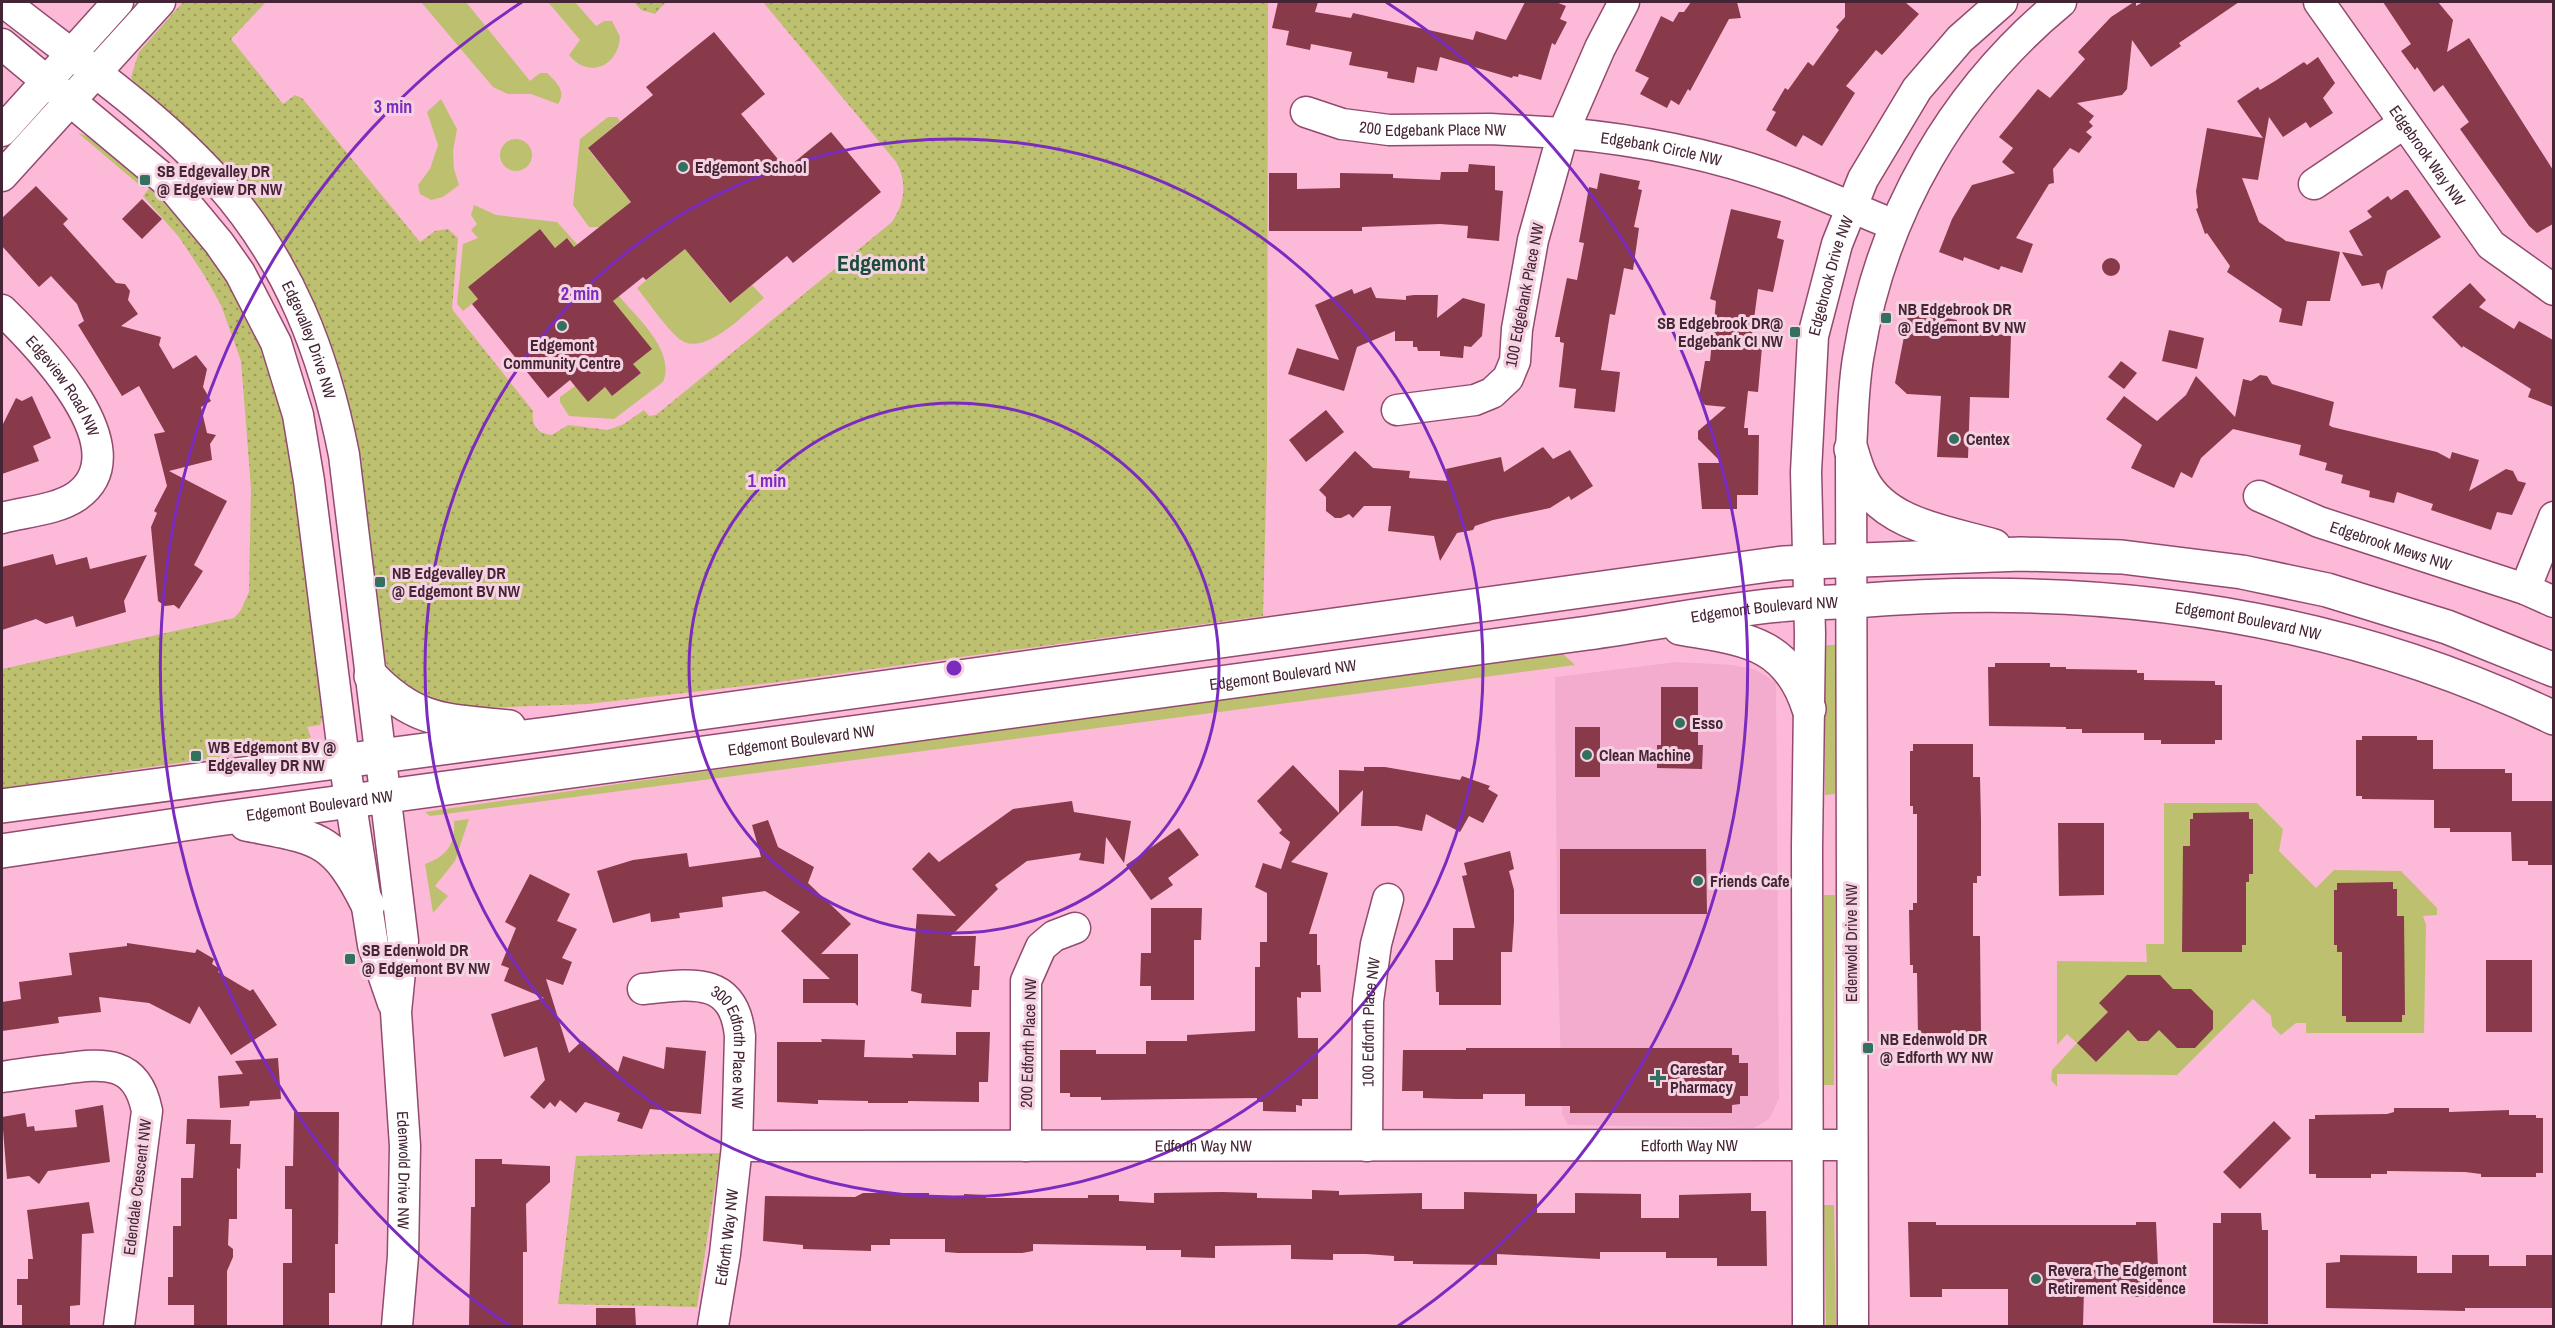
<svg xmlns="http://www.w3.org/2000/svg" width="2555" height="1328" font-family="'Archivo Narrow',sans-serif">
	<defs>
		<pattern id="park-dots" width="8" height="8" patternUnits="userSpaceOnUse" patternTransform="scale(1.5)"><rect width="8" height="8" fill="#bdc06f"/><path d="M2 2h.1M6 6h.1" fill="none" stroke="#9b9c5c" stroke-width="1.8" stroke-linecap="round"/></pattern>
	</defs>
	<rect width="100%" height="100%" fill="#fcbad8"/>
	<path fill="#f3accd" d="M1677,662L1733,665L1756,670L1776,682L1779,1099L1769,1119L1754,1128L1568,1125L1562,1113L1557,914L1555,677Z"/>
	<path fill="#bdc06f" d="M421,2H466L530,81L540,73H547C556,82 567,91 558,104L531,94H508L493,87Z
		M548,2H575L596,26L604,21H612L620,37C618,67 588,79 569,55L580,40Z
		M441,99L457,129L453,151L454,169L459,185L443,197L431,200L420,194L418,185L430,169L438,145L427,112Z
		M608,117H617L620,121L588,149L626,196L641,194L600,227H589L573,205L580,139Z
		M78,133L96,139L135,170L133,174L146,185L143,188Z
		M500 155a16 16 0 1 1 32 0a16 16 0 1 1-32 0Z
		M474,205L496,215L557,222L587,255L583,258L567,238L555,248L540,229L468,287L478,299L463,311L457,304L463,244L478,238L471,230L477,224L471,215Z
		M688,246L694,260L729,303L752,285L764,298C745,313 703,360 678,338C663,324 650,304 637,288Z
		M619,296C637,318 676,351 663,382L614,419L569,416L560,402V397L575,386L588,402L605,387L612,396L641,373L633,364L613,301Z
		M1825,645H1835V794L1825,795Z
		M1563,654L1575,665L430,816L425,812L995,729Z
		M2164,803H2257L2283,829L2279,851L2316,888L2334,870L2401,871L2437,908V915L2423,916L2426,925L2424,1033H2306V1023H2296L2281,1035L2272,1026L2271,1016L2253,999L2177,1075L2057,1074V1087L2051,1080L2052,1070L2077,1043L2067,1034L2057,1045V961L2147,962L2146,944H2164Z
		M469,819L455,861L435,886L448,896L433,913L425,864C446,857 456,844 454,821Z
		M1824,895H1835L1834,1085H1824Z
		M1824,1205H1834L1836,1326H1826Z"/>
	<path fill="url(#park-dots)" d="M183,2H266L231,39L283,104L295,95L302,98L420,242L435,231L448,229L458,238L452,309L533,411C531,426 538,434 552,435L568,425L608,430L624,424L644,410L649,416L656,415L892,222C905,203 907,183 897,163L763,2H1268L1267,459L1263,616L771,683L588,704L453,709L417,699L388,670L277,236C252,200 226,167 194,136C174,115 143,104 131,77L139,52Z
		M634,2H666L655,14L641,10Z
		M152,185L219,264L269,358L290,433L322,718L320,725L307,727L311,737L291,747L2,788V669L234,618L241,610L249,592L251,488L241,361L221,305L204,275L179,237L143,196Z
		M720,1153L697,1307L558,1304L576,1156Z"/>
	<path fill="#883a4a" d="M1278,2H1318L1315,12L1351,18L1353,13L1473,40L1476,31L1506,40L1525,2H1556L1566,6L1560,19L1567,22L1555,45L1552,43L1541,80L1519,74L1518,77L1513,76L1512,78L1440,57L1437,71L1417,67L1414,83L1387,78L1388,72L1349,65L1352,52L1311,44L1310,50L1286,45L1289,31L1272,28Z
		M1691,2H1737L1741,18L1729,19L1690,91L1688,89L1679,105L1671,100L1667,108L1640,94L1649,78L1635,71L1661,16L1673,22L1679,12H1684Z
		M1845,2H1905L1919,14L1882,55L1876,50L1846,86L1855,93L1822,146L1803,135L1796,147L1766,130L1776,112L1772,110L1785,88L1788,90L1808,62L1813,66L1839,30L1836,27L1845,17Z
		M2134,2H2136V6L2143,2H2239L2179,43L2181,46L2151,67L2132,40L2127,89L2122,95L2077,103L2094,116L2089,122L2093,126L2086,132L2092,137L2079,153L2070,148L2053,169L2054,183L2049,184L2016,238L2033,244L2022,273L2001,266L1999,270L1964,257L1963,261L1939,252L1952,219L1972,185L2015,173L2002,162L2013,148L1999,137L2038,89L2050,98L2085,59L2078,52L2111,17Z
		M2383,2H2438L2453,20L2447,52L2469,38L2553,170V224L2537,233L2529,226L2460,129L2469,122L2443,85L2434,92L2417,67L2415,70L2401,51L2411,44Z
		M714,32L765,94L741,114L786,169L831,132L881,192L793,263L787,256L730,303L685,249L646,280L643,277L613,301L652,349L633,364L641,373L612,396L605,387L588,402L570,380L548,398L472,304L478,299L468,287L540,229L555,248L567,238L574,247L631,202L588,148L653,95L646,87Z
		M2318,57L2335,83L2323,98L2333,113L2310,128L2306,122L2283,137L2269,117L2258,180L2242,178L2259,222L2286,241L2340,252L2330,301H2307L2302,326L2279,322L2282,309L2227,272L2230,266L2207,233L2205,234L2196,209L2198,208L2196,191L2207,128L2263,138L2237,101L2258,87L2260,90L2275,81L2304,62L2307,65Z
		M1469,164L1495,166V190L1503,191L1499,241L1467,238L1468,226L1440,224L1362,227V231H1269V173H1297V189L1340,188V173L1393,174V178L1440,180L1441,172H1468Z
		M1600,173L1640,181L1638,189L1642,190L1634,227L1639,228L1633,270L1624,268L1615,315L1610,314L1601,370L1620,372L1615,412L1574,408L1576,389L1559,387L1564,343L1560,342V337H1555L1567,278L1577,280L1584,243L1579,242L1589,187L1597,189Z
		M36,186L68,219L63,224L116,283L125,284L130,291L128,300L138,314L121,326L161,337L159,345L173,369L196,355L207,369L203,387L211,401L201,407L207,433L216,435L210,444L212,460L169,471L227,501L194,565L203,571L179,609L174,605L165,606L158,601L151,527L157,513L154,511L167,486L154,434L165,432L139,386L122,396L78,325L84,321L77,304L51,276L39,287L2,246V218Z
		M2405,190H2408L2441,237L2387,271L2382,290L2379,283L2362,286L2342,252L2363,256L2349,231L2372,217L2367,211L2388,196L2391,200Z
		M142,199L162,219L142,239L122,219Z
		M1731,209L1781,221L1777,238L1784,240L1773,292L1758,289L1752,334L1763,336L1758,392L1748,391L1744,428H1748V435H1759L1758,495H1737V509H1702L1698,463H1722L1698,439V431L1726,407L1705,405L1699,397L1705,361H1710L1716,301L1710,299Z
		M2102 267a9 9 0 1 1 18 0a9 9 0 1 1-18 0Z
		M2470,283L2486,300L2479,307L2514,329L2519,321L2553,340V407L2528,397L2531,389L2463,346L2462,348L2432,317Z
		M1371,287L1376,298L1406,300V296L1414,295H1438L1437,318L1463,298L1485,304L1482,336L1471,347L1464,346L1463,358L1440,356V351H1418L1417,347H1413V341H1395V331L1357,347L1344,391L1288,374L1297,348L1339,360L1315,305L1352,289L1354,294Z
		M1909,311L1957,320L1956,326L1989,327L1988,334L2011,335L2009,398L1970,397L1968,458L1937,457L1941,396L1907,394L1895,383Z
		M2169,330L2204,338L2197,369L2162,361Z
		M2121,361L2137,373L2124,389L2108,377Z
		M2260,375L2267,376L2272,384L2334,402L2329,425L2332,427L2437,452L2450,459L2452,452L2479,460L2469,491L2506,469L2513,471L2518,481L2526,483L2512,515L2497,512L2491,530L2431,510L2433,504L2397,492L2394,503L2369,497L2370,491L2341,483L2343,475L2325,470L2327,463L2299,455L2301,445L2233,429L2201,458L2192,478L2181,472L2174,488L2131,468L2142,445L2106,419L2124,396L2157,421L2186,395L2196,376L2235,417L2243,379L2251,381Z
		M32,396L51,438L33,446L39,461L2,474V426L16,398L22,401Z
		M1326,410L1344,432L1306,462L1289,440Z
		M1543,447L1553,459L1570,450L1593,486L1571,500L1569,496L1550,508L1493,520L1475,526L1473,530L1457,533L1440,561L1434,536L1388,531L1391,506H1364L1353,518L1349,514L1341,518H1335L1326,511V497L1319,490L1355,451L1373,468L1410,471L1409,478L1448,481L1446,469L1501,457L1504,472Z
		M53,554L56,565L87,557L90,569L147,555L124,601L126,612L76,627L73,616L46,624L36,619L2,630V567Z
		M1995,663H2050V667H2066V669L2137,670V673H2144V680L2215,681V685H2222V740H2215V744H2161V740H2144V733H2082V729H2066V727L1989,726L1988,667H1995Z
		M1661,687H1698V745H1703L1702,769L1657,768V745H1661Z
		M1575,727H1600V777H1575Z
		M2362,736H2417V740H2433V769H2505V773H2512V801H2553V865H2528V861H2512L2511,832H2450V828H2434V800L2362,799V796H2356V740H2362Z
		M1913,744H1973V777H1980L1981,821V876H1977V883H1973V936H1980L1981,1035H1977V1042L1921,1043V1036H1918L1917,973H1913V965H1910L1909,910H1913V903H1917V814H1913V806H1910V751H1913Z
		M1293,765L1339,813V770L1364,771V767H1385L1460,780L1462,776L1490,786L1488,789L1498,795L1483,823L1469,816L1460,832L1426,814L1422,831L1397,826H1361L1363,790L1291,862L1328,873L1309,934H1317V965H1320L1321,992H1301V998L1297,997L1298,1038H1318V1099H1302V1106L1296,1105V1112L1263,1111V1102H1257V1098L1101,1100V1097H1070V1093H1060V1050H1096V1054H1146V1041H1187V1035L1255,1031V967H1260V942H1267V893L1255,887L1263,863L1281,869L1290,842L1279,833L1282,830L1257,801Z
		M1072,801L1074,812L1131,821L1124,863L1106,837L1104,864L1079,860L1081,853L1027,861L995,885L998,889L951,936H976L974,966H980L979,990H972L971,1007L921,1003L922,994L911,991L917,914L956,916L912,869L929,852L939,862L1013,809Z
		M2249,812V819H2253V874H2249V882H2246V945H2242V952H2182L2183,846H2190V819H2193V813Z
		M768,820L778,847L814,867L808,883L851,924L821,954H858V1006L855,1003H803V979H830L781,931L800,912L765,891L722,897L723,907L679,913L680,918L651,922L650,913L613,923L597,871L633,860L687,853L689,867L761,857L752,825Z
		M2058,823H2104V895L2059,896Z
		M1179,828L1199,855L1168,878L1173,885L1151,900L1126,865Z
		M1560,849H1706L1707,914H1560Z
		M1510,851L1514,869L1509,871L1514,890V922L1512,952H1501V1005H1439V992H1436L1435,960H1453V928H1475L1462,876L1467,875L1464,863Z
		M530,874L570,894L557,921L577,929L562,958L572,962L563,985L546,979L569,1053L582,1041L618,1072L623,1056L664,1069L666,1047L706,1051L701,1114L650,1109L642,1129L617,1121L620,1113L585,1102L576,1113L560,1100L555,1107L550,1102L544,1109L530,1097L545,1080L537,1047L504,1057L491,1014L544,998L504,981L509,968L501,965L516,928L505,922Z
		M2393,882V889H2397V916H2404L2405,1015H2402V1022H2346V1016H2342V952H2337V945H2334V890H2337V883Z
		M1151,908H1202L1201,940H1194V1000H1151V986H1140L1141,953H1151Z
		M127,943L195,953L197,949L214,959L212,964L220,969L218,972L250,991L253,989L277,1025L231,1055L199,1006L190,1024L149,1003L99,997L101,1012L58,1017L59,1023L2,1031V1002L21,999L19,982L72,975L69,953L127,946Z
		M2486,960H2532V1032H2486Z
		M2127,975H2160L2173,989H2191L2213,1011V1029L2195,1048H2177L2159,1030L2148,1041H2138L2128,1030L2096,1062L2077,1043L2108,1012L2099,1003Z
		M956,1032H990L988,1082H979V1102L908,1101V1103H868V1101L818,1100V1104L777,1102V1042H822L821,1039L865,1040L864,1057L913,1058L912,1054L956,1055Z
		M1466,1048H1732V1055H1739V1063H1748V1096H1740V1104L1732,1105V1113H1570V1106H1525V1094H1483V1099H1456L1423,1098V1091H1402L1403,1050H1466Z
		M278,1058L281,1099L250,1101L249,1106L220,1108L218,1076L243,1074L235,1061Z
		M103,1105L110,1162L48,1171L39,1184L29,1176L7,1179L2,1117L25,1113L27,1127L34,1126L35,1131L77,1127L75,1110Z
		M2394,1108H2449V1112L2509,1110V1115H2536V1118H2543V1173H2536V1177H2481V1174L2465,1172L2387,1171V1174H2371V1178H2316V1174H2309V1119H2315V1115L2387,1114L2394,1112Z
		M294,1112H339L338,1244H335V1293H329V1326H283V1263H292V1209H285V1166H293Z
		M187,1119L231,1120L230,1144H241L240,1169L237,1168V1219H229L228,1245L233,1249V1257L227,1271V1326H194V1305H168V1277H173V1226H181V1178H193L195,1144H186Z
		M2274,1121L2291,1138L2240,1189L2223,1172Z
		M475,1159H502V1164L550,1166V1182L526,1204L527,1252H523V1326H469L471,1207H475Z
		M1312,1190L1339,1191V1195L1422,1193V1209H1464V1192L1537,1194V1213H1575V1193L1641,1194V1218H1679V1195L1751,1193V1211H1766L1767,1266H1717V1258H1666V1252H1600V1259L1497,1254V1265L1413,1264V1261H1394V1256L1366,1254H1333V1260L1291,1259V1245L1215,1246V1258L1181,1257V1250H1146V1246L1033,1244V1251L1022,1253H958L945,1252V1239H890V1245H871V1251L803,1249V1245L763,1241L765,1196L855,1197L863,1193H929V1197H964V1194L986,1195V1198H1088V1195H1119V1201L1154,1203V1193L1222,1192L1257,1193V1198L1312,1199Z
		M89,1202L94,1233L82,1234L80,1305L70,1306V1326H22V1305H17V1279H28V1259H33L27,1210Z
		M2221,1213H2261L2262,1230H2268V1324L2213,1323V1223H2221Z
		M1908,1222H1936V1225H2136V1222H2156L2158,1268L2162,1269V1297H2131V1289H2084L2083,1326H2008V1289H1942V1297H1910Z
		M2340,1255L2417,1256V1273H2452V1255H2489V1266H2526V1255H2553V1308H2465V1311L2326,1308V1263L2340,1262Z
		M596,1308H635L636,1326H596Z"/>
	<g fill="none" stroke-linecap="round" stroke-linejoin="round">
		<g stroke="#924a6e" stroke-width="33">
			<g id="minor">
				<path id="s1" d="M4,2C76,59 158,114 219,183C289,262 324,353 344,455L403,941L396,1012L405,1146L403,1256L397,1326"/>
				<path id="s2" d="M1624,2L1600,48L1563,133C1641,140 1718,155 1792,183C1826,196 1860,211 1894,225"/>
				<path id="s3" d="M2319,2L2491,245L2554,290"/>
				<path d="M2,44L170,184L219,243L240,273L276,343L298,415L309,481L344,760L373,945L393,1003"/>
				<path id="s4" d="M1306,112L1342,124L1389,130L1490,129L1563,133L1533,240L1517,329L1515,361L1508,378L1492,393L1475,400L1397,410"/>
				<path d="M2,131L118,2"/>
				<path d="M2,176L160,2"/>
				<path d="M2314,184L2403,124"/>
				<path id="s5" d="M2,310C37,344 142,450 77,496C57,510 24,512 2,518"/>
				<path id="s6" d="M2259,496L2319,522L2525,589"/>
				<path d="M2554,517L2525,589L2554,602"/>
				<path id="s7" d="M643,989C690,984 734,975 740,1036L737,1146"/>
				<path d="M2,1077C22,1074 42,1071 62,1069C104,1063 137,1060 147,1111L119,1326"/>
				<path d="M1026,1146V981L1041,947L1054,936L1075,928"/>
				<path id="s8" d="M1367,1146L1368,1001L1376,944L1388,899"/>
				<path id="s9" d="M713,1326L725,1254L737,1146L1851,1145"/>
				<path id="s10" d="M1808,1326L1807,847L1810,634L1806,472L1813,336L1837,244L1863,179L1917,89L1960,39L2002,2"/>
				<path d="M1853,1326L1851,449C1853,417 1853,384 1859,353C1882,214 1953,91 2061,2"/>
			</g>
		</g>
		<g stroke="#924a6e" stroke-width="36">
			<g id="major">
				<path d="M1851,449C1854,459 1857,470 1862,479C1884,525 1950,533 1994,546"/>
				<path d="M1680,628C1742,639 1787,640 1809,709"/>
				<path d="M371,676C417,724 447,720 509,727"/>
				<path d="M2,806L555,733L1783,563L2021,554L2122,557L2242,572L2327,590L2447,627L2554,670"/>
				<path d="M246,824C317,838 334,836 368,905"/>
				<path id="s11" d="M2,851L218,819L1588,633C1652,624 1715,611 1779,605C1804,602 1829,603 1854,601C2096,581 2332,612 2554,718"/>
			</g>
		</g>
		<use href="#minor" stroke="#fff" stroke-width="30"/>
		<use href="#major" stroke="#fff" stroke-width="33"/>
	</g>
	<g fill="none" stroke="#7b2cbf" stroke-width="3">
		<circle cx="954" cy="668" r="265"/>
		<circle cx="954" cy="668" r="529"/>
		<path d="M510 1326A794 794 0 0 1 522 2M1386 2A794 794 0 0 1 1398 1326"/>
	</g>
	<g fill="#33715e" stroke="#f4d2e1" stroke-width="2">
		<circle cx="683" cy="167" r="6"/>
		<rect x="139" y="174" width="12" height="12" rx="3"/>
		<rect x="1880" y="312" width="12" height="12" rx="3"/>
		<circle cx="562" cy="326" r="6"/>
		<rect x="1789" y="326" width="12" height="12" rx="3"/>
		<circle cx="1954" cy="439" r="6"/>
		<rect x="374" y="576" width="12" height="12" rx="3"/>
		<circle cx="1680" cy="723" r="6"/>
		<circle cx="1587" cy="755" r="6"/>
		<rect x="190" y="750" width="12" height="12" rx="3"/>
		<circle cx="1698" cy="881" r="6"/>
		<rect x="344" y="953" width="12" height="12" rx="3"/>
		<rect x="1862" y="1042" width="12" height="12" rx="3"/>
		<path d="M1655 1069h6v6h6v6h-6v6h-6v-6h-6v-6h6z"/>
		<circle cx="2036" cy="1279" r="6"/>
	</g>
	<g text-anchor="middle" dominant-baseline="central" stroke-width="6" stroke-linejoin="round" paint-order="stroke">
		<g font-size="16" fill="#452535" stroke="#f4d2e1">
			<text stroke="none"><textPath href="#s4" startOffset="129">200 Edgebank Place NW</textPath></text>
			<text stroke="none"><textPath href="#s2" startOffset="244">Edgebank Circle NW</textPath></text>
			<text stroke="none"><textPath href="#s3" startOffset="188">Edgebrook Way NW</textPath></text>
			<text stroke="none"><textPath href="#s10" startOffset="1053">Edgebrook Drive NW</textPath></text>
			<text transform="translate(1524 295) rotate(-79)">100 Edgebank Place NW</text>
			<text stroke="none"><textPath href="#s1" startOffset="464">Edgevalley Drive NW</textPath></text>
			<text stroke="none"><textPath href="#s5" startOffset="98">Edgeview Road NW</textPath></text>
			<text stroke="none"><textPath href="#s6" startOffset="141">Edgebrook Mews NW</textPath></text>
			<text stroke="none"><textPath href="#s11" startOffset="1779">Edgemont Boulevard NW</textPath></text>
			<text stroke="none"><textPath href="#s11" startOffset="2265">Edgemont Boulevard NW</textPath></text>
			<text stroke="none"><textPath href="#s11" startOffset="1293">Edgemont Boulevard NW</textPath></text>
			<text stroke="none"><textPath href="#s11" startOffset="807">Edgemont Boulevard NW</textPath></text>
			<text stroke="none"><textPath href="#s11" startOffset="321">Edgemont Boulevard NW</textPath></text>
			<text transform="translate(1851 943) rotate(-90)">Edenwold Drive NW</text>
			<text stroke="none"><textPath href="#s8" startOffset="124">100 Edforth Place NW</textPath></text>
			<text transform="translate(1028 1043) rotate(-88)">200 Edforth Place NW</text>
			<text stroke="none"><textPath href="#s7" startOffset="135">300 Edforth Place NW</textPath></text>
			<text stroke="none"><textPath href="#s9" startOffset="648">Edforth Way NW</textPath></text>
			<text stroke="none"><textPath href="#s9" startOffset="1134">Edforth Way NW</textPath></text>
			<text stroke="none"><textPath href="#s1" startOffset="1304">Edenwold Drive NW</textPath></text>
			<text transform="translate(137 1187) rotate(-83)">Edendale Crescent NW</text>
			<text stroke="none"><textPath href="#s9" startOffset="90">Edforth Way NW</textPath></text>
		</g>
		<g font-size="16" font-weight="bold" fill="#452535" stroke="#f4d2e1" text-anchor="start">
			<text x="695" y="167">Edgemont School</text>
			<text x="157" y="171">SB Edgevalley DR<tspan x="157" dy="18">@ Edgeview DR NW</tspan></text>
			<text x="1898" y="309">NB Edgebrook DR<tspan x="1898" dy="18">@ Edgemont BV NW</tspan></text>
			<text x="1783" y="323" text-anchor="end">SB Edgebrook DR@<tspan x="1783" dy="18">Edgebank CI NW</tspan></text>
			<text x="562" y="345" text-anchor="middle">Edgemont<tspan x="562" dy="18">Community Centre</tspan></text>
			<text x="1966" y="439">Centex</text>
			<text x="392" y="573">NB Edgevalley DR<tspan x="392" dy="18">@ Edgemont BV NW</tspan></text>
			<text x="1692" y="723">Esso</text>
			<text x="208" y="747">WB Edgemont BV @<tspan x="208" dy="18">Edgevalley DR NW</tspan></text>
			<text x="1599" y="755">Clean Machine</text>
			<text x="1710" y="881">Friends Cafe</text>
			<text x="362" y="950">SB Edenwold DR<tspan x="362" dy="18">@ Edgemont BV NW</tspan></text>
			<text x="1880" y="1039">NB Edenwold DR<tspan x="1880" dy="18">@ Edforth WY NW</tspan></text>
			<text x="1670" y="1069">Carestar<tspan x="1670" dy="18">Pharmacy</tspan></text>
			<text x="2048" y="1270">Revera The Edgemont<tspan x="2048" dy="18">Retirement Residence</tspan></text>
		</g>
		<g font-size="22" font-weight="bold" fill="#1a4c3d" stroke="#f4d2e1">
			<text x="881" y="263">Edgemont</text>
		</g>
	</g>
	<circle cx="954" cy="668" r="9" fill="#7b2cbf" stroke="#f4d2e1" stroke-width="3"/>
	<g font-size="18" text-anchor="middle" font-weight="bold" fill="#7b2cbf" stroke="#f4d2e1" stroke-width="6" stroke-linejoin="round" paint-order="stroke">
		<text x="393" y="113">3 min</text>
		<text x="580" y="300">2 min</text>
		<text x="767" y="487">1 min</text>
	</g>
	<rect width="2555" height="1328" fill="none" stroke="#452535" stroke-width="6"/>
</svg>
